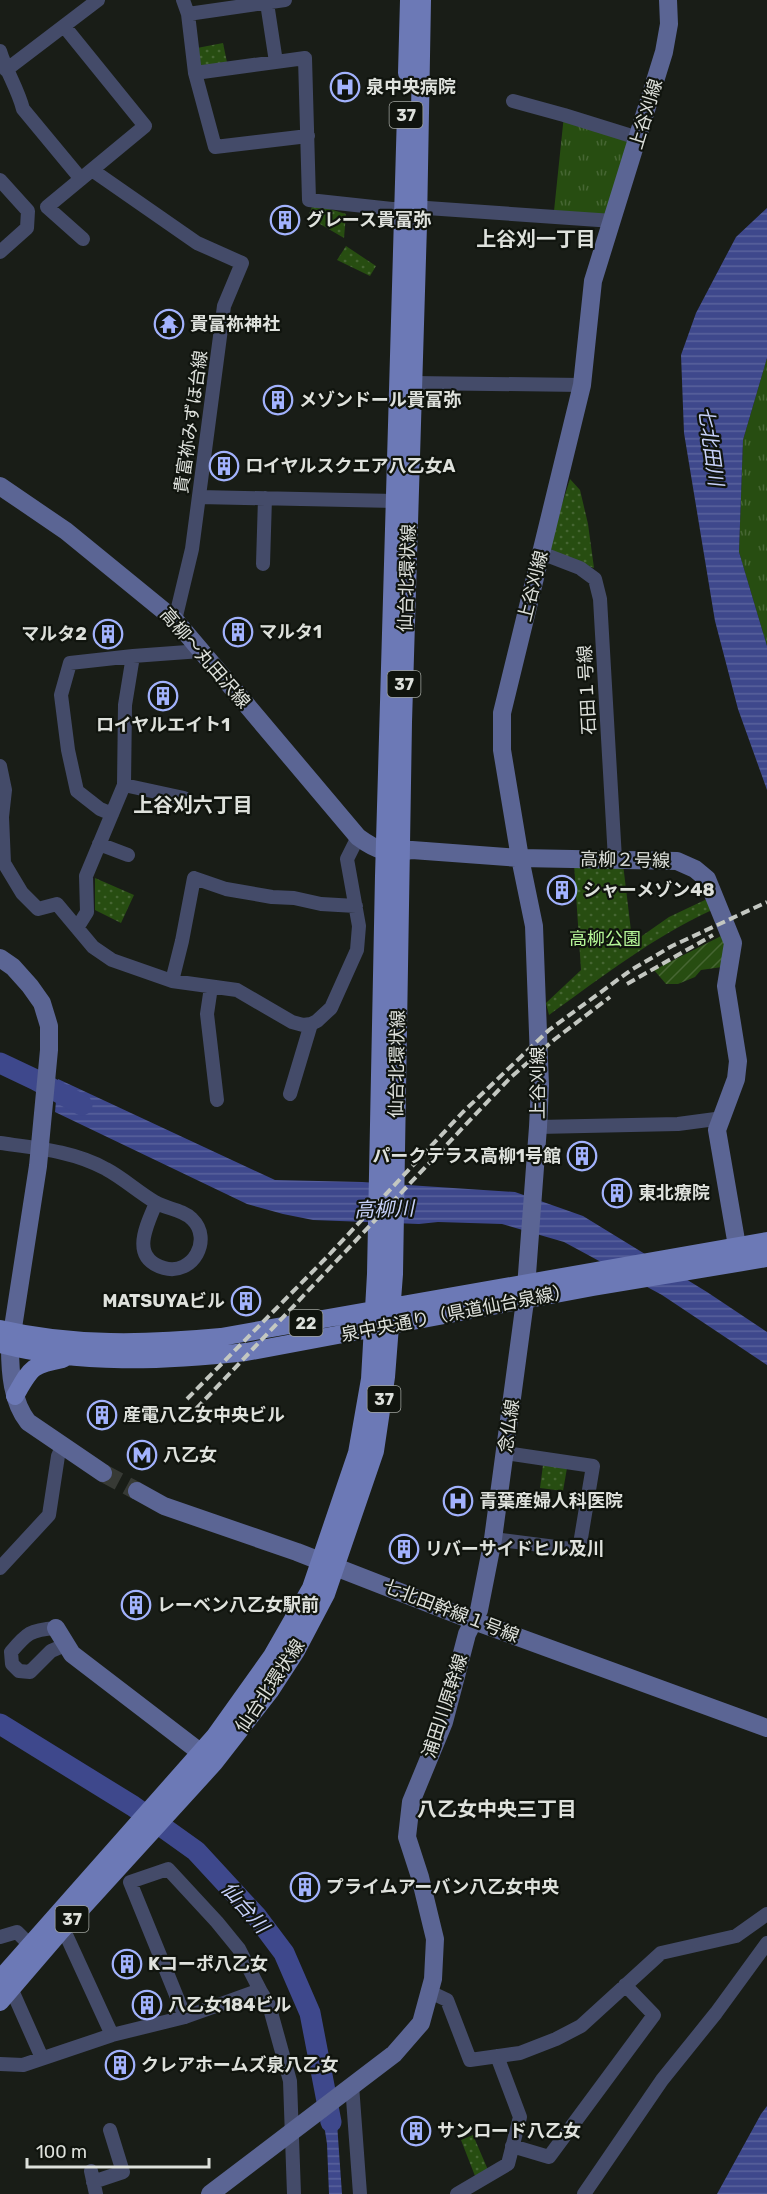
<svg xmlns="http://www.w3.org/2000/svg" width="767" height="2194" font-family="Rubik,'Noto Sans JP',sans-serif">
	<defs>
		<pattern id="grass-tufts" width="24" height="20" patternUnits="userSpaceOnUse" patternTransform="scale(1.5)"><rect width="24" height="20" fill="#274d11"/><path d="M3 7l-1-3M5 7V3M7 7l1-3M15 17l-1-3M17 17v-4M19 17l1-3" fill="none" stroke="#466633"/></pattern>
		<pattern id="park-dots" width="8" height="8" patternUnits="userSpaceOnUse" patternTransform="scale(1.5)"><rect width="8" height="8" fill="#274d11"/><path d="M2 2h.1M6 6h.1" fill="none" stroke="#466633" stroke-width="1.8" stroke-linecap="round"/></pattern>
		<pattern id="garden-furrows" width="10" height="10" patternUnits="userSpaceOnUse" patternTransform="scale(1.5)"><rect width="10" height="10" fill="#274d11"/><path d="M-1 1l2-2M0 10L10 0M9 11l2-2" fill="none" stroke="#466633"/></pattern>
		<pattern id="water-rules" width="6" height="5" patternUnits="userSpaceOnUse" patternTransform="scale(1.5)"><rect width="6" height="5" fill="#3e488c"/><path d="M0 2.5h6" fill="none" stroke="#59629c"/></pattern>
	</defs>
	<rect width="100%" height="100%" fill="#191d17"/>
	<path fill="url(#grass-tufts)" d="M564,115L634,139L613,221L554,211Z
		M767,358V646L739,552L743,440Z"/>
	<path fill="url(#park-dots)" d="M223,43L228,67L200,70L197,48Z
		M313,204L346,214L344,238L308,217Z
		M346,246L376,266L370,276L337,260Z
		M570,479L580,490L588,524L594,568L554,554L549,545Z
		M574,864H623L632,939L639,938L669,917L707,899L712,910C653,937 602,977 549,1015L546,1003L581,970Z
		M95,878L134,895L121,923L95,910Z
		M543,1465L567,1468L563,1491L540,1488Z
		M473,2135L488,2170L475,2176L461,2140Z"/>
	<path fill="url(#garden-furrows)" d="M725,934L722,967L701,970L695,977L678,984H666L654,970Z"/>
	<path fill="url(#water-rules)" d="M767,208V358L743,440L739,552L767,646V790L738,709L715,621L684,433L681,355L696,313L736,237Z
		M58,1079L275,1180L362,1182L515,1192L583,1216L707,1292L767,1332V1365L662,1295L564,1242L502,1224L438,1222L419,1224L313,1220L283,1214L247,1204L55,1112Z
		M767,2106V2194H717L761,2114Z
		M336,2109L342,2194H329L327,2144L323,2118Z"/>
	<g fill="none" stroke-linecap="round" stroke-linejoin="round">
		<path stroke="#3e488c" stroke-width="21" d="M0,1063L36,1080L82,1105
			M0,1724L133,1806L196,1851L257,1917L284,1953L310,2013L331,2122"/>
		<path stroke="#373a35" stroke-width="18" stroke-dasharray="18 9" stroke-linecap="butt" d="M103,1473L137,1491"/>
		<path stroke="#444b69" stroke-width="14" d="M183,0L188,14L195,73
			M267,3L276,62
			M188,14L285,0
			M64,26L145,126L47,207L83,239
			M0,51C6,71 18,89 23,109L81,179
			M6,70L98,0
			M513,101L564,115L638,138
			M308,136L215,147L195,73L305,58L309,200L392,209L427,208L613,221
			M92,170L197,243L242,263L224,306L192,549L175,620
			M0,180L28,211L27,228L0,252
			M413,383L582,385
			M199,497L395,501
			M541,553L580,568L595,579L600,599L615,859
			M263,564L265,498
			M0,766L5,790L2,817L4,863L22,893L38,909L57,904L93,947L112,960L172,981L237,990L292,1022L303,1025L311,1024L317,1021L331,1008L357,950L359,926L347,859L358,837
			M124,785L184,798
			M112,814L100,809L77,791L68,750L61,695L70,663L133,656L201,651
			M99,844L128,855
			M77,928L87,912L86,876L124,785L125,705L133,656
			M172,981L182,941L194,878L226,889L272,897L294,898L321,904L356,906
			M211,987L207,1014L217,1100
			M290,1094L311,1024
			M538,1127L678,1124L723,1118
			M0,1143C36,1148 74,1151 106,1169C123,1178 138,1192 155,1202C166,1209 182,1209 192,1219C213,1239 193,1276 164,1268C129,1258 147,1225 156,1203
			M493,1539L579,1550L593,1466L506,1453
			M0,1568L49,1515L58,1456L62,1447
			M56,1628C30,1630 27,1633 11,1652L12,1664L19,1671L30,1672L51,1651L65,1645
			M61,1931L67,1937L112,2035
			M0,1937L17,1932L30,1945
			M11,1988L42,2058
			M260,1990L269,2005L290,2081L294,2194
			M430,1992L447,2000L470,2060L520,2053L556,2039L581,2026L661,1953L736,1936L767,1914
			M0,2064L23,2065L112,2035L185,2017L260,1990L239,1949L217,1922L168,1869L130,1882L185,2017
			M352,2085L360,2194
			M512,2146L549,2157L654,2015L625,1985
			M91,2171L96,2194
			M93,2182L123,2172L110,2130
			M457,2194L508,2164L520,2117L497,2056
			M584,2194L662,2080L716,2013L767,1943"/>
		<path stroke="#5b6594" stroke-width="18" d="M0,486L66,531L175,620L358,837C377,851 387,854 412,850L520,858L677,861L695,869L707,879L733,943L726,986L738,1061L736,1079L717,1130L737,1246
			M0,958L13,967L30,986L42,1003L49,1026V1050L38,1166L10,1347C10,1372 12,1402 28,1422L103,1473
			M137,1491L164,1506L297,1552L474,1621L767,1728
			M56,1628L72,1654L213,1762
			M210,2194L394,2054L421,2023L433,1979L435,1939L420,1877L407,1837L411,1802L444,1722L467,1634L479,1610L493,1539L525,1301L538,1127L540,1086L534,926L520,858L502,750V713L582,385L593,281L664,52L669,24L668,0"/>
		<path stroke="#6c79b6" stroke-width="18" d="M407,73L409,0
			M0,1329C73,1346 147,1344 221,1337L767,1241
			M0,1344C80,1365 164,1361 246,1352L593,1287L767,1258
			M15,1396C31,1368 31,1365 63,1359
			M0,1979L215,1736L272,1656L311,1588L357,1453L370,1379L376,1274L384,876L406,113
			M0,2002L61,1931L214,1763L270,1691L296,1651L326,1594L375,1451L386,1377L394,1274L403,722L418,225L422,0"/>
		<path stroke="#c3c7c1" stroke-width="4" stroke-dasharray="9 4.5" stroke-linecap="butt" d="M627,984L713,935
			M187,1399L327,1257L463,1112L549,1030L631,970L672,946L767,902
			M196,1409L510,1078L555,1039L610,997"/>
	</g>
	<defs>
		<g id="hospital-ring" transform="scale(1.5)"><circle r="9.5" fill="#10140e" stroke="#a2b2fd" stroke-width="1.5"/><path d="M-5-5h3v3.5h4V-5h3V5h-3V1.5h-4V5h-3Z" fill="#a2b2fd"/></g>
		<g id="building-ring" transform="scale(1.5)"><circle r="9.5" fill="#10140e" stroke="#a2b2fd" stroke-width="1.5"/><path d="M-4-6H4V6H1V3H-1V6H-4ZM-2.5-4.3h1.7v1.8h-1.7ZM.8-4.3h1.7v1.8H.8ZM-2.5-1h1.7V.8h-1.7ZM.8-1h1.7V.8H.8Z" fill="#a2b2fd"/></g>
		<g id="temple-ring" transform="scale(1.5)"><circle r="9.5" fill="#10140e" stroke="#a2b2fd" stroke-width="1.5"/><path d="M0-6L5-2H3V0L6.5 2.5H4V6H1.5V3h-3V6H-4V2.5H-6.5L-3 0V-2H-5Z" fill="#a2b2fd"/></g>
		<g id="metro-ring" transform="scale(1.5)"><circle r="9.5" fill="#10140e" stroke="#a2b2fd" stroke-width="1.5"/><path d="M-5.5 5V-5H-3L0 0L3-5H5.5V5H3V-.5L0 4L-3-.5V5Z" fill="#a2b2fd"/></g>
	</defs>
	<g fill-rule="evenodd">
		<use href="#hospital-ring" x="345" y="87"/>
		<use href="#building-ring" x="285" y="220"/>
		<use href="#temple-ring" x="169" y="324"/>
		<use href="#building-ring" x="278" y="400"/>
		<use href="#building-ring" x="224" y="466"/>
		<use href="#building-ring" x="238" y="632"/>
		<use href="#building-ring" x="108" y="634"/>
		<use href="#building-ring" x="163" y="696"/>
		<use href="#building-ring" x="562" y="890"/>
		<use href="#building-ring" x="582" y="1156"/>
		<use href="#building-ring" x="617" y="1193"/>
		<use href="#building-ring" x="246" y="1301"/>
		<use href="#building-ring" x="102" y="1415"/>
		<use href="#metro-ring" x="142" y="1455"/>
		<use href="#hospital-ring" x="458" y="1501"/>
		<use href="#building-ring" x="404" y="1549"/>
		<use href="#building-ring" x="136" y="1605"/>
		<use href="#building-ring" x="305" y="1887"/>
		<use href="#building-ring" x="127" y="1964"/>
		<use href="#building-ring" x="147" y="2005"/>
		<use href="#building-ring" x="120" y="2065"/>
		<use href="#building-ring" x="416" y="2131"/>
	</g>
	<g text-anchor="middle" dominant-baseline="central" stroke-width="4.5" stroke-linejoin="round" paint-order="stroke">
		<g fill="#10140e" stroke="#a0a49e" stroke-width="1.5">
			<rect x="389.5" y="102" width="33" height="26" rx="4.5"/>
			<rect x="387.5" y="671" width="33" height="26" rx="4.5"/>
			<rect x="289.5" y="1310" width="33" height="26" rx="4.5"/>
			<rect x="367.5" y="1386" width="33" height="26" rx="4.5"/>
			<rect x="55.5" y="1906" width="33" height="26" rx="4.5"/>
		</g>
		<g font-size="16" font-weight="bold" fill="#dee1dc">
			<text x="406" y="115">37</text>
			<text x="404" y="684">37</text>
			<text x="306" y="1323">22</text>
			<text x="384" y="1399">37</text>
			<text x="72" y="1919">37</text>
		</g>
		<g font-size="18" font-weight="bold" fill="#dee1dc" stroke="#10140e" text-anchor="start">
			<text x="366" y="87">泉中央病院</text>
			<text x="306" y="220">グレース貴富弥</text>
			<text x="190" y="324">貴富祢神社</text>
			<text x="299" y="400">メゾンドール貴富弥</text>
			<text x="245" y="466">ロイヤルスクエア八乙女A</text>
			<text x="259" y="632">マルタ1</text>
			<text x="87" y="634" text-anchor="end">マルタ2</text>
			<text x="163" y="725" text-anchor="middle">ロイヤルエイト1</text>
			<text x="583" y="890">シャーメゾン48</text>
			<text x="561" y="1156" text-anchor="end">パークテラス高柳1号館</text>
			<text x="638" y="1193">東北療院</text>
			<text x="225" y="1301" text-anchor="end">MATSUYAビル</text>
			<text x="123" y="1415">産電八乙女中央ビル</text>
			<text x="163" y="1455">八乙女</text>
			<text x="479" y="1501">青葉産婦人科医院</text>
			<text x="425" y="1549">リバーサイドヒル及川</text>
			<text x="157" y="1605">レーベン八乙女駅前</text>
			<text x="326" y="1887">プライムアーバン八乙女中央</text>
			<text x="148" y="1964">Kコーポ八乙女</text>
			<text x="168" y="2005">八乙女184ビル</text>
			<text x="141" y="2065">クレアホームズ泉八乙女</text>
			<text x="437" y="2131">サンロード八乙女</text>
		</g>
		<g font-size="18" fill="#dee1dc" stroke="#10140e">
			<text transform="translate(646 114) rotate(-73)">上谷刈線</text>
			<text transform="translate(191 422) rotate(-82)">貴富祢みずほ台線</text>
			<text transform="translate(407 578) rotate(-88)">仙台北環状線</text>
			<text transform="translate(533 586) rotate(-76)">上谷刈線</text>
			<text transform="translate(205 658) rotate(49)">高柳～丸田沢線</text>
			<text transform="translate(587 690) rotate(-93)">石田１号線</text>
			<text transform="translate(625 860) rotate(1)">高柳２号線</text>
			<text transform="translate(397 1064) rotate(-89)">仙台北環状線</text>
			<text transform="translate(538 1083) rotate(-90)">上谷刈線</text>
			<text transform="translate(456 1313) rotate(-11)">泉中央通り（県道仙台泉線）</text>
			<text transform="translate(509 1426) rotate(-82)">念仏線</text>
			<text transform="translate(451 1611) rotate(21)">七北田幹線１号線</text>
			<text transform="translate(270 1686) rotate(-56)">仙台北環状線</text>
			<text transform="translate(445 1706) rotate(-72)">浦田川原幹線</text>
		</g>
		<g font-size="18" fill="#b6f898" stroke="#10140e">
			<text x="605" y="939">高柳公園</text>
		</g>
		<g font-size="20" font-weight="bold" fill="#dee1dc" stroke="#10140e">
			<text x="536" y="239">上谷刈一丁目</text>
			<text x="193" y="805">上谷刈六丁目</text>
			<text x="497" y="1809">八乙女中央三丁目</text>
		</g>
		<g font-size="20" font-style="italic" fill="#c7d1fa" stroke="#10140e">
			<text transform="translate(711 446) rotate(82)">七北田川</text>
			<text transform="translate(384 1209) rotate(-2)">高柳川</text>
			<text transform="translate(245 1907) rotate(49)">仙台川</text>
		</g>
	</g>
	<path d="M27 2158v9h182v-9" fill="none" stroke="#dee1dc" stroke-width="3"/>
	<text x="36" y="2158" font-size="18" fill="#dee1dc" stroke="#10140e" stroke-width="4.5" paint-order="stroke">100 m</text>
</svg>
